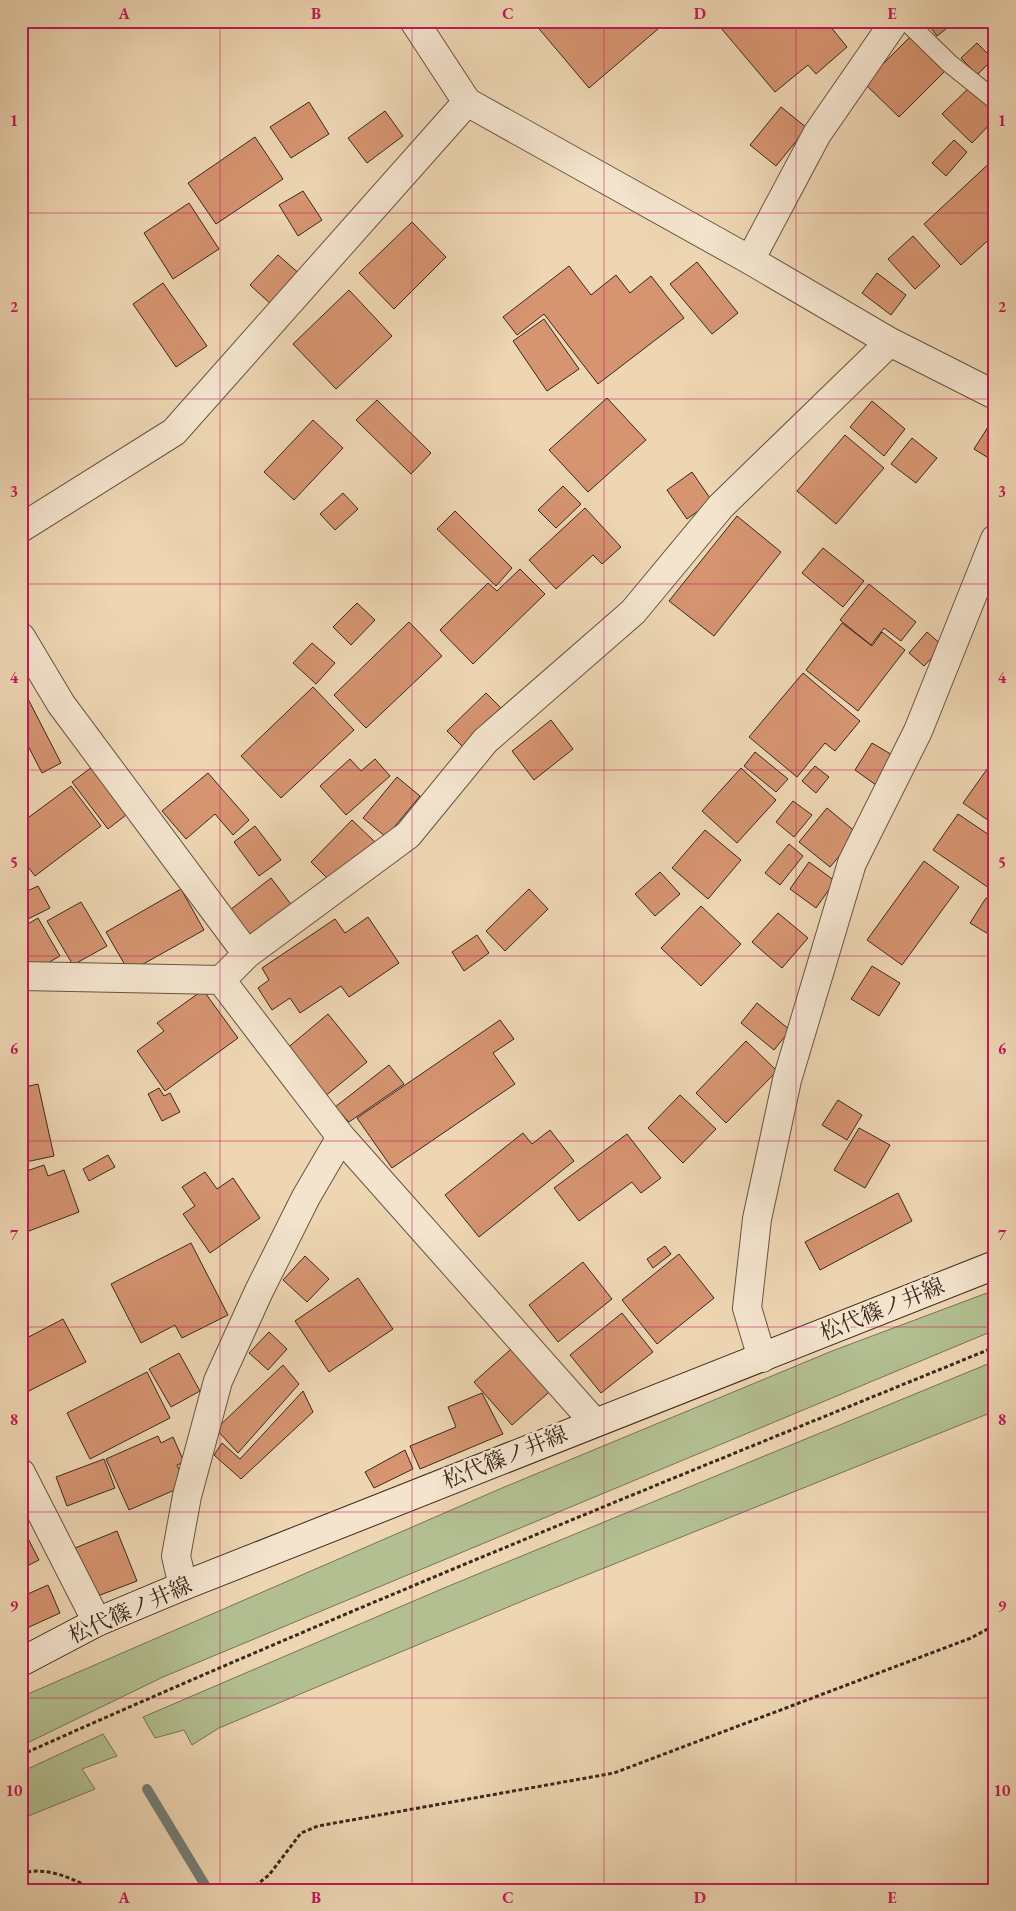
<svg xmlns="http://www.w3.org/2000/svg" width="1016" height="1911" font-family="'EB Garamond','Noto Serif JP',serif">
	<rect width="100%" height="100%" fill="#eed6b3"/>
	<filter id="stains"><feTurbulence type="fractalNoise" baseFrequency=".004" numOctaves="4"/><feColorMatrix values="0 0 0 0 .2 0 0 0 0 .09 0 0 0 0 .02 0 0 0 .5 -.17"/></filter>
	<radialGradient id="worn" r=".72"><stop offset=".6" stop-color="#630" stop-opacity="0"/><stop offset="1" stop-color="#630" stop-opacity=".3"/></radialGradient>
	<path fill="#b3bf91" stroke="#767457" d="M995,1290V1330L163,1677L21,1746V1697L502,1488L832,1351Z
		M995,1361V1411L532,1597L219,1728L192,1745L184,1730L155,1738L143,1717L444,1588Z
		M103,1734L117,1756L82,1769L95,1789L21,1819V1772Z"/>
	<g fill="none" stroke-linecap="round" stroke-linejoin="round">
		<path stroke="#747e78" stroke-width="10" d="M147,1789L208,1890"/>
	</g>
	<path fill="#d69471" stroke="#39281d" d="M538,21H651L658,29L589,88L535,24Z
		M715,21H803L806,25L811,21H826L847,47L816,74L808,65L775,92Z
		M926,21H956L937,36Z
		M910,37L945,71L899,117L864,83Z
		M977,43L993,59L977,75L961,58Z
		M973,84L995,105V119L972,143L942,114Z
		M309,102L329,134L291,158L270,127Z
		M781,107L807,128L776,166L750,145Z
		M385,111L403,136L367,163L348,138Z
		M255,137L283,179L216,224L188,183Z
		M954,140L967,152L946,176L932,163Z
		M995,158V234L961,265L924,224Z
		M303,191L322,220L298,236L279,205Z
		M189,203L219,249L173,279L144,233Z
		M412,222L446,257L394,309L359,273Z
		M913,236L940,266L915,289L888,259Z
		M278,255L302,276L274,307L250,285Z
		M697,262L738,313L712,334L670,284Z
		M569,266L591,295L616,275L630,293L651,276L684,318L598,384L544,314L517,335L503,317Z
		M877,273L906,295L891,315L862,293Z
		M163,283L207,346L176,367L133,304Z
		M349,290L392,336L336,389L293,344Z
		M544,319L579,369L547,391L513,341Z
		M607,398L646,440L588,492L549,450Z
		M377,400L431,453L411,474L356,420Z
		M872,401L905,429L884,456L850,427Z
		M995,416V462L974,449Z
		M313,420L343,448L294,500L264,472Z
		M845,435L884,468L836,524L797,491Z
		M912,438L937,458L916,483L891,464Z
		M692,472L712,501L687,519L667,490Z
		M563,486L581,504L556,528L538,510Z
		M343,493L358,509L335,530L320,514Z
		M585,508L621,547L602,564L593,555L556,589L529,560Z
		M455,511L512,568L496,586L437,529Z
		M737,516L781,552L714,636L669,601Z
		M823,548L864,581L843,607L802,573Z
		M520,569L545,594L473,664L440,630L488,583L497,591Z
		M869,584L916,622L901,641L884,628L871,645L840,620Z
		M357,603L375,620L351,645L333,627Z
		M409,622L442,656L366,728L334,695Z
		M842,623L872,646L882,632L905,650L858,711L806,670Z
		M927,632L943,646L924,666L909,653Z
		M312,643L335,663L316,684L293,663Z
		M803,673L860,721L835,751L825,743L797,777L749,737Z
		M313,687L354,730L281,798L241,756Z
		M486,693L503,710L464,748L447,731Z
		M27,697L61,763L42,773L21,732V699Z
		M551,720L573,749L534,780L512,751Z
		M872,743L894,756L876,785L855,770Z
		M755,752L788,779L776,792L744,766Z
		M995,758V825L963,803Z
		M350,759L361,771L375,759L390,776L346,815L320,786Z
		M100,761L135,808L108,829L72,782Z
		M815,766L829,777L816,793L802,781Z
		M741,768L776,800L737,843L702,811Z
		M208,773L249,820L233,835L215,814L186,839L162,811Z
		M397,777L420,796L386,837L363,818Z
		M71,786L101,826L35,876L21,858V823Z
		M793,801L812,815L794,837L776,822Z
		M827,808L858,834L830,867L799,842Z
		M958,814L995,839V892L933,850Z
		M352,820L376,843L335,886L311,862Z
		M255,826L281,860L259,876L234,842Z
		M705,830L741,860L708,899L672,868Z
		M789,844L803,856L780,885L765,873Z
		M924,861L959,887L902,965L867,940Z
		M809,862L835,881L816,908L790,889Z
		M660,872L680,894L655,916L635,894Z
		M271,878L293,907L252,938L230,910Z
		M38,886L50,908L24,921L21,915V894Z
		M181,889L204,930L129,972L106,932Z
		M529,889L548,909L505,951L486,931Z
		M986,898L995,904V938L970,923Z
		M81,902L107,946L73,965L47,921Z
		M701,906L741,944L701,986L661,948Z
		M778,913L808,938L782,968L752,942Z
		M368,917L399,963L349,997L341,986L300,1013L290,998L272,1010L258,988L269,980L262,968L335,919L345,933Z
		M38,918L60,956L32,972L21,952V928Z
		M477,935L489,953L464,971L452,952Z
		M872,966L900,983L879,1016L851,999Z
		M203,990L238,1038L165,1091L137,1051L164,1031L157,1023Z
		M757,1003L790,1030L774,1050L741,1023Z
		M328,1014L367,1062L324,1097L285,1050Z
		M500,1020L514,1039L493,1053L515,1084L392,1168L357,1118Z
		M746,1041L777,1071L726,1123L696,1093Z
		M389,1065L404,1084L349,1122L335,1107Z
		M38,1084L54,1156L21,1163V1088Z
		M159,1088L164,1096L170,1093L180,1112L162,1121L148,1094Z
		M680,1095L716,1129L683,1163L648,1128Z
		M838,1100L862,1115L847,1140L822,1125Z
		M859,1128L890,1145L865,1188L834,1170Z
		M550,1130L574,1161L479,1237L445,1195L523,1133L532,1144Z
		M627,1134L661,1178L641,1193L632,1182L579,1221L554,1188Z
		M108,1155L115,1167L89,1181L83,1169Z
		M44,1165L48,1176L64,1170L79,1212L21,1234V1173Z
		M205,1172L217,1189L233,1178L260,1218L210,1253L183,1214L195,1206L182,1187Z
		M898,1193L912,1221L820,1270L805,1242Z
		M191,1243L228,1315L182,1338L175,1325L141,1343L111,1284Z
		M665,1246L671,1254L653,1268L647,1259Z
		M679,1254L714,1298L657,1344L622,1300Z
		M305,1256L329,1279L307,1302L283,1280Z
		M583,1262L612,1299L558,1342L529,1305Z
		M358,1278L393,1329L329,1372L295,1321Z
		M622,1313L653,1352L601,1393L570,1355Z
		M63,1319L86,1362L21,1395V1341Z
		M269,1332L287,1349L268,1370L249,1353Z
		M518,1343L556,1386L512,1425L474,1382Z
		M179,1353L200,1391L171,1407L149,1369Z
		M283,1365L299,1384L238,1453L216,1429Z
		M147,1372L170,1418L90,1459L67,1413Z
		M303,1391L313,1412L241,1479L214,1455L222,1443L240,1459Z
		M482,1393L503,1434L420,1469L410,1446L456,1427L448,1407Z
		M158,1436L161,1443L173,1437L184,1462L177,1465L186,1485L129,1510L106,1459Z
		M405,1450L413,1469L374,1488L365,1472Z
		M104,1459L115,1488L67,1506L56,1477Z
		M21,1525L39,1560L21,1569Z
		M117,1531L137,1581L95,1597L75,1548Z
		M48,1585L60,1613L27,1628L21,1616V1597Z"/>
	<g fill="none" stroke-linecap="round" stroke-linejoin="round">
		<g stroke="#665442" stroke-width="20">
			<path id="service" d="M906,21L949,63L995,100"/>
		</g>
		<g stroke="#665442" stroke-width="30">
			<path id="minor" d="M414,21L467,102L750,260L890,342L995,395
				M750,260L817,134L895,21
				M21,528L174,432L467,102
				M21,637L61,704L247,954
				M21,976L221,980L247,954L408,835L485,741L633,612L721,506L890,342
				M221,980L341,1137L594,1422
				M21,1473L97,1622
				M183,1586L176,1556L187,1496L218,1381L259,1291L306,1197L341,1137"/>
		</g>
		<g stroke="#665442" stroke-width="30">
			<path id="tertiary" d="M762,1358L747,1308L757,1219L787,1080L852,863L918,731L995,539"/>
		</g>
		<g stroke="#39281d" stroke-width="30">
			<path id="secondary" d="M21,1662L97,1622L183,1586L995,1265"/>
		</g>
		<path stroke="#39281d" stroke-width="3" stroke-dasharray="4 2.5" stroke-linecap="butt" d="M21,1755C343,1611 669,1480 995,1347
			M21,1874C45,1865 73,1879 95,1890
			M250,1890L269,1875L301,1833L318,1826L614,1773L971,1638L995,1625"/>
		<use href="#service" stroke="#f4e4ce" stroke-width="18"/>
		<use href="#minor" stroke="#f4e4ce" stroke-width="28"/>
		<use href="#tertiary" stroke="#f4e4ce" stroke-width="28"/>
		<use href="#secondary" stroke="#f4e4ce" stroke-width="28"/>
	</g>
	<path fill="none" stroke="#c2185b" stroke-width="1" stroke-opacity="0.55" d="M220,21V1890M412,21V1890M604,21V1890M796,21V1890M21,213H995M21,399H995M21,584H995M21,770H995M21,956H995M21,1141H995M21,1327H995M21,1512H995M21,1698H995"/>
	<g text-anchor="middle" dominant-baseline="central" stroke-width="5" stroke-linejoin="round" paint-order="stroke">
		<g font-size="22" fill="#39281d" stroke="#f4e4ce">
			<text transform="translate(882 1309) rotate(-22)">松代篠ノ井線</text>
			<text transform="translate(505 1457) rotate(-22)">松代篠ノ井線</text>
			<text transform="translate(130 1610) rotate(-24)">松代篠ノ井線</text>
		</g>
	</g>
	<rect width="1016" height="1911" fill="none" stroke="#eed6b3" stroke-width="55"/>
	<rect x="28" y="28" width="960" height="1856" fill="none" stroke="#c2185b" stroke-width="2"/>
	<g font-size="16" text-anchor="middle" font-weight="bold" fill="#c2185b">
		<text x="124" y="19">A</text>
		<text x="316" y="19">B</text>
		<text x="508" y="19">C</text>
		<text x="700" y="19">D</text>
		<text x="892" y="19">E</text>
		<text x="14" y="126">1</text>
		<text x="1002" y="126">1</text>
		<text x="14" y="312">2</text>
		<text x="1002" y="312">2</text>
		<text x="14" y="497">3</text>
		<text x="1002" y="497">3</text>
		<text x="14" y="683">4</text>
		<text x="1002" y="683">4</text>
		<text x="14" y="868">5</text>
		<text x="1002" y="868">5</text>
		<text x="14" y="1054">6</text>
		<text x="1002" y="1054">6</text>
		<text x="14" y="1240">7</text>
		<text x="1002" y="1240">7</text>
		<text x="14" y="1425">8</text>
		<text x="1002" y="1425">8</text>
		<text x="14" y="1611">9</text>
		<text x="1002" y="1611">9</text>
		<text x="14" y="1796">10</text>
		<text x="1002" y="1796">10</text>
		<text x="124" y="1903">A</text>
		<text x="316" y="1903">B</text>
		<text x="508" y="1903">C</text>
		<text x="700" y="1903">D</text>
		<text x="892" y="1903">E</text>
	</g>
	<rect width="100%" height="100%" filter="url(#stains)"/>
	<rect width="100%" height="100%" fill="url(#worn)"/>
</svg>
